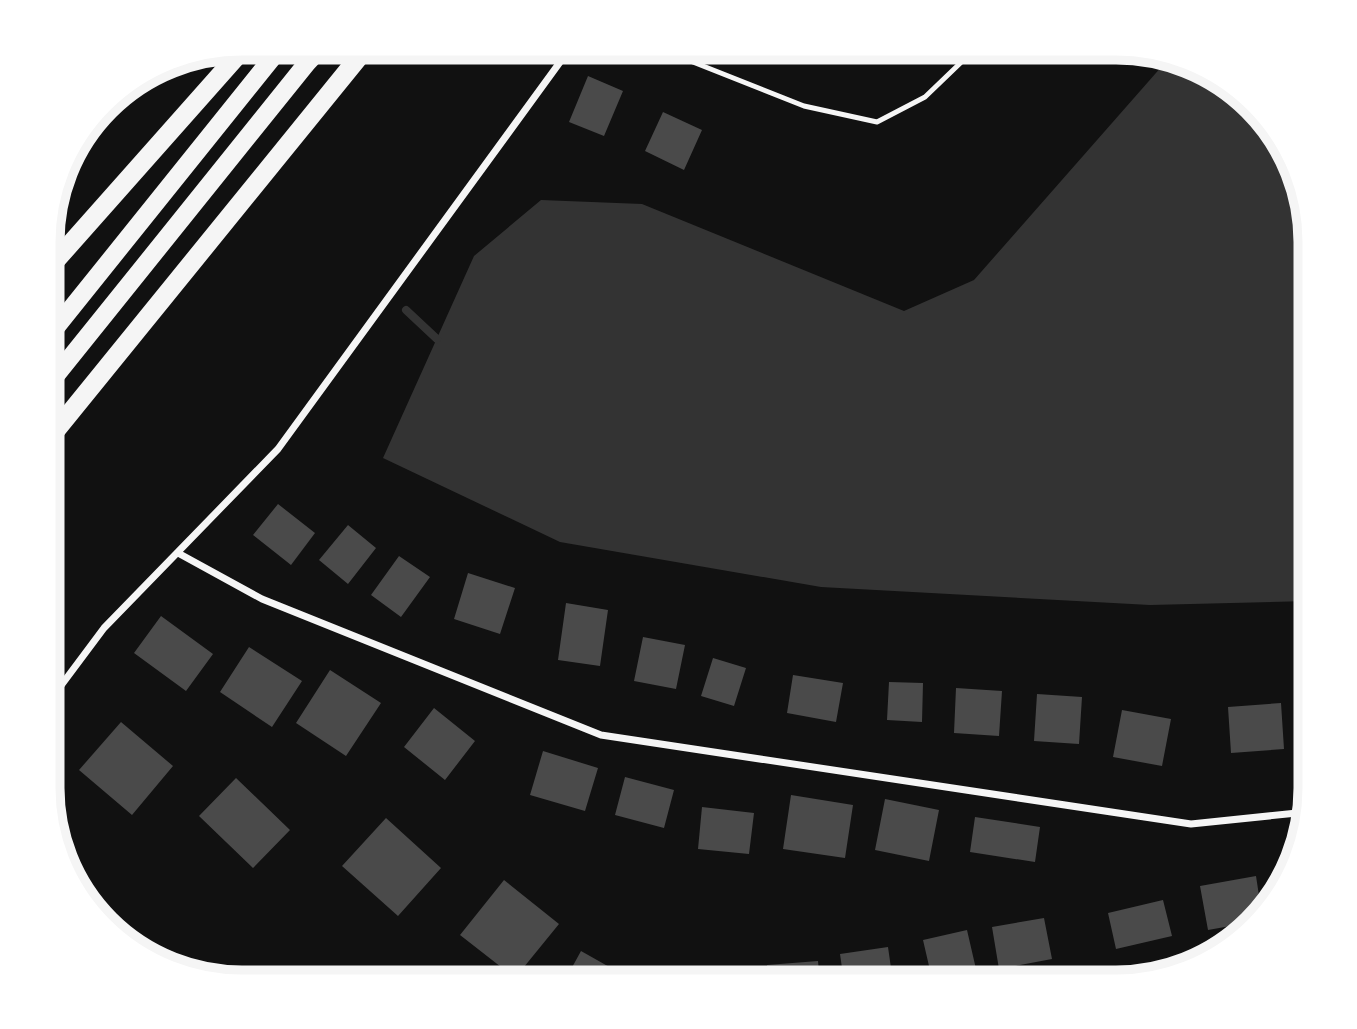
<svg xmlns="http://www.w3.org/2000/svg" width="1357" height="1029" font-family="Commissioner,sans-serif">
	<rect width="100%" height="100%" fill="#111"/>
	<path fill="#333" d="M1170,57L1189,62L1243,95L1290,156L1310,241L1309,601L1150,605L821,587L560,542L383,458L474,256L541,200L642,204L904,311L974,280Z"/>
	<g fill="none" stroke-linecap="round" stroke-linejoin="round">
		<path stroke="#333" stroke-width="8" d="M406,310L437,339"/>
	</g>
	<path fill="#4a4a4a" d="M588,76L623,91L604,136L569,122Z
		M663,112L702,130L684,170L645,151Z
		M278,504L315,533L291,565L253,535Z
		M348,525L376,548L348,584L319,560Z
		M399,556L430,577L401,617L371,595Z
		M468,573L515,588L500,634L454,619Z
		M566,603L608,610L600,666L558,660Z
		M161,616L213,654L186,691L134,653Z
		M643,637L685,645L676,689L634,681Z
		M249,647L302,681L272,727L220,692Z
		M713,658L746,668L734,706L701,696Z
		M330,670L381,703L346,756L296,723Z
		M793,675L843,683L836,722L787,713Z
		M889,682L923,683L922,722L887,720Z
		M956,688L1002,691L999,736L954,733Z
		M1037,694L1082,697L1079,744L1034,741Z
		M1281,703L1284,749L1231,753L1228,707Z
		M434,708L475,741L445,780L404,747Z
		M1122,710L1171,719L1162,766L1113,757Z
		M121,722L173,766L132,815L79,770Z
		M543,751L598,768L585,811L530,795Z
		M625,777L674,790L664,828L615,815Z
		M236,778L290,830L253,868L199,816Z
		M791,795L853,805L845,858L783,849Z
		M885,799L939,810L929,861L875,850Z
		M702,807L754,813L749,854L698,849Z
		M975,817L1040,827L1035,862L970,852Z
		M386,818L441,868L398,916L342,866Z
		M1256,876L1262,915L1253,922L1208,930L1200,886Z
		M504,880L559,924L515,978L460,935Z
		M1163,900L1172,936L1116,949L1108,913Z
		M1044,918L1052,959L999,969L992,927Z
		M967,930L976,969L932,979L923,940Z
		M888,947L893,982H844L840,954Z
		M581,951L636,982H564Z
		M818,961L820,982H769L767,965Z"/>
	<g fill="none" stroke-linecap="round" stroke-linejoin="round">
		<path stroke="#f5f5f5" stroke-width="5" d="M655,47L804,106L877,122L925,97L976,48"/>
		<path stroke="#f5f5f5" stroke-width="7" d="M178,553L262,599L601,735L1191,824L1307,812
			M48,703L104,628L278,449L571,47"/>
		<path stroke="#f5f5f5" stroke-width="18" d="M49,336L281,47
			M49,384L307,63L322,47"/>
		<path stroke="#f5f5f5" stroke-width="19" d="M49,268L245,47
			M48,440L367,47"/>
	</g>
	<path d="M0 0H1357V1029H0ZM242 60H1116A182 182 0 0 1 1298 242V788A182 182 0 0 1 1116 970H242A182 182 0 0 1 60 788V242A182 182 0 0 1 242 60Z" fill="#fff" fill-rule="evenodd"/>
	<path fill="none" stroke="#f5f5f5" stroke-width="9" d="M242 60H1116A182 182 0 0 1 1298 242V788A182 182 0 0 1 1116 970H242A182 182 0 0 1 60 788V242A182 182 0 0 1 242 60Z"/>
</svg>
